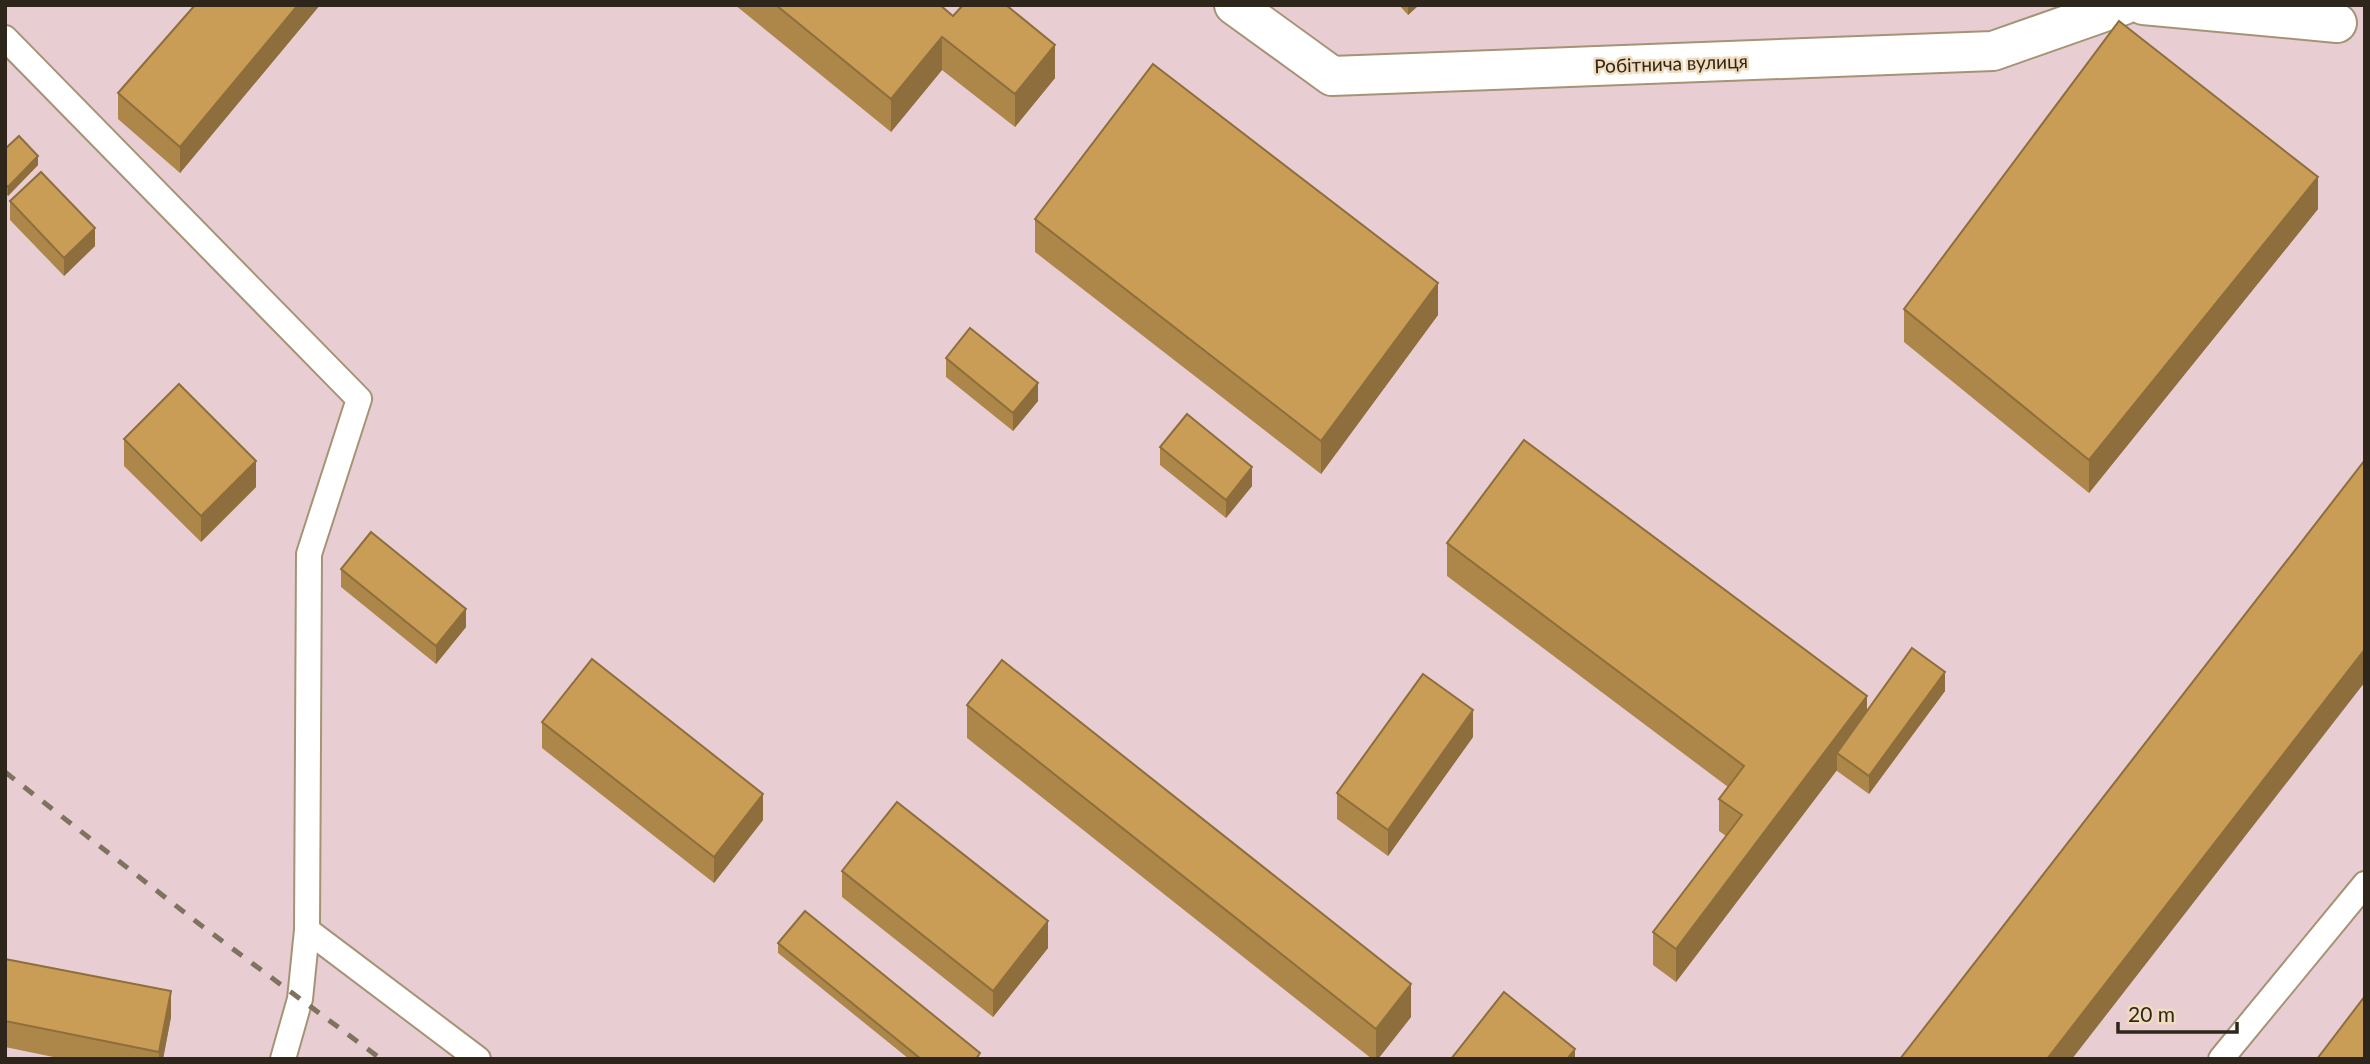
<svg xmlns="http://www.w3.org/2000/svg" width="2370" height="1064" font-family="Lato,sans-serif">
	<rect width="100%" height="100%" fill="#f1dcbd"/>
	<path fill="#e8ced3" d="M5,5H2365V1059H5Z"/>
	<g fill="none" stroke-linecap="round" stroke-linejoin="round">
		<g stroke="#a69376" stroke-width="28">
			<path id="lane" d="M5,38L359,399L309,554L307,930L478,1059
				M283,1059L300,999L307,930
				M2221,1059L2365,884"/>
		</g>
		<g stroke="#a69376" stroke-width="42">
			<path id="street" d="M1234,5L1332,76L1993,51L2124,5
				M2143,5L2337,23"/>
		</g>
		<use href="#lane" stroke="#fff" stroke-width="24"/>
		<use href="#street" stroke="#fff" stroke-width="38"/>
		<path stroke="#7f725f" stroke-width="5" stroke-dasharray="12 12" stroke-linecap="butt" d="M5,772L198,923L381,1059"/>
	</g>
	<path fill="#ad8749" d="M195,5H320L180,173L118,119V93Z
		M735,5H940L953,16L1055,78L1015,127L942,70L891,132Z
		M1399,5H1419L1408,15Z
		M5,149L38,165L8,196L5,193Z
		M10,201L95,246L64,276L10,220Z
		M2318,209L2089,493L1904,342V309Z
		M1035,219L1438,315L1321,474L1035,252Z
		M946,358L1038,401L1013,431L946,377Z
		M124,439L256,487L201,542L124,466Z
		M1160,447L1252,486L1226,518L1160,465Z
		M1447,543L1867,711L1945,691L1869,794L1837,771V770L1676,982L1653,965V932L1726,836L1719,831V799L1728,787L1447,576Z
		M341,569L466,627L436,664L341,587Z
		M967,705L1411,1017L1378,1059H1372L967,738Z
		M542,722L763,820L714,883L542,748Z
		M1473,737L1388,856L1337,819V793Z
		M842,871L1048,948L993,1017L842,897Z
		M778,943L980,1059H909L778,953Z
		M5,959L171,1017L163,1059H63L5,1047Z"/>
	<path fill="#8d6e3c" d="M298,5H320L180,173V147Z
		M1408,5H1419L1408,15Z
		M942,37V70L891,132V99Z
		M1055,45V78L1015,127V94Z
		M38,156V165L8,196V187Z
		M2318,177V209L2089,493V460Z
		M95,228V246L64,276V258Z
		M1438,283V315L1321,474V441Z
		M1038,383V401L1013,431V413Z
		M256,461V487L201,542V516Z
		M1252,467V486L1226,518V500Z
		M466,609V627L436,664V646Z
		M2365,649V682L2072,1059H2047Z
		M1945,672V691L1869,794V776Z
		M1867,696V729L1837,753V770L1676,982V949Z
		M1473,710V737L1388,856V830Z
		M763,794V820L714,883V857Z
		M1048,921V948L993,1017V991Z
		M1411,984V1017L1378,1059H1376V1029Z
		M171,991V1017L163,1059H159V1052Z
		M1575,1049V1059H1567Z"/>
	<path fill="#c99d55" stroke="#8d6e3c" stroke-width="2" d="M195,5H298L180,147L118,93Z
		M776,5H940L953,16L963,5H1006L1055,45L1015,94L942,37L891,99Z
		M2119,21L2318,177L2089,460L1904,309Z
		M1153,64L1438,283L1321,441L1035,219Z
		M19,136L38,156L8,187L5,184V149Z
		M41,172L95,228L64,258L10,201Z
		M970,328L1038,383L1013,413L946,358Z
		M179,384L256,461L201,516L124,439Z
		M1187,414L1252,467L1226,500L1160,447Z
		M1524,440L1867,696L1676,949L1653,932L1742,815L1719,799L1744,766L1447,543Z
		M2365,460V649L2047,1059H1900Z
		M371,532L466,609L436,646L341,569Z
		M1912,648L1945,672L1869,776L1837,753Z
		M592,659L763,794L714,857L542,722Z
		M1002,660L1411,984L1376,1029L967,705Z
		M1423,674L1473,710L1388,830L1337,793Z
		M897,802L1048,921L993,991L842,871Z
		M805,911L980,1053L976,1059H921L778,943Z
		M5,959L171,991L159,1052L5,1021Z
		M1504,992L1575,1049L1567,1059H1451Z
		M2365,996V1059H2317Z"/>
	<g text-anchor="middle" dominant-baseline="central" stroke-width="5" stroke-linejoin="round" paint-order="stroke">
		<g font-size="19" fill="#2e261b" stroke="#f1dcbd">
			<text transform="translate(1671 63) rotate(-2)">Робітнича вулиця</text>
		</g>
	</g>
	<rect width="2370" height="1064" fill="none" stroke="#2e261b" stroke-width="14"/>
	<path d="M2118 1022v10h119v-10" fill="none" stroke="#2e261b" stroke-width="3.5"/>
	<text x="2128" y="1022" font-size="21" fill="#2e261b" stroke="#f1dcbd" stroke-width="5" paint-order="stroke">20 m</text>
</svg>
